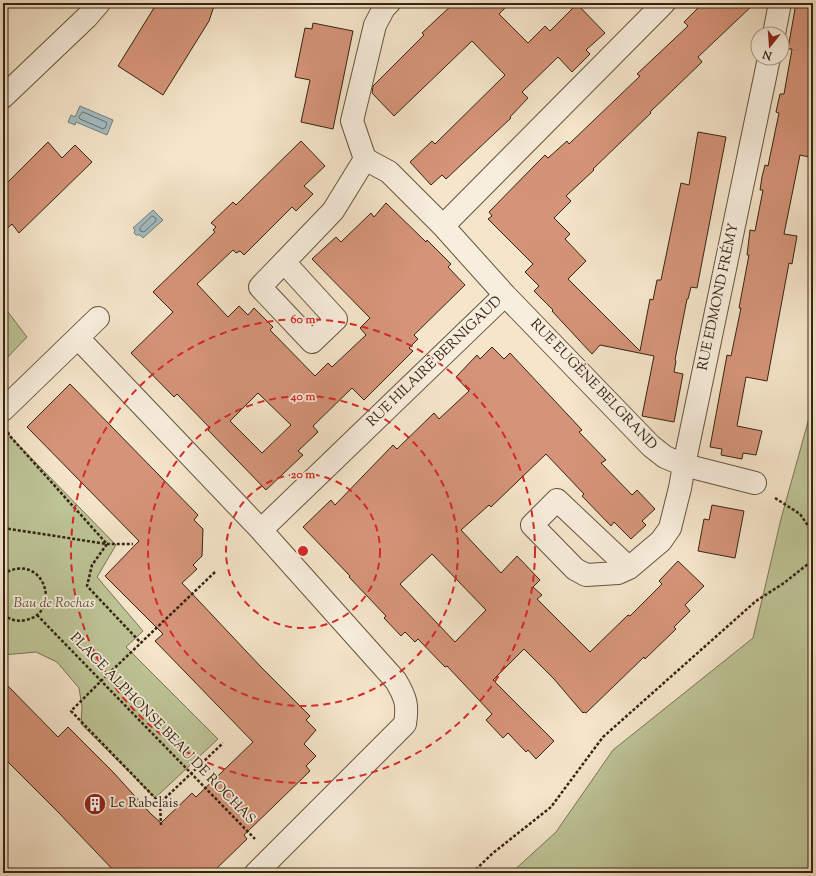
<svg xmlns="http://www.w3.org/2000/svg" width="816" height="876" font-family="'Sorts Mill Goudy',serif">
	<rect width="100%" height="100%" fill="#f5e5ca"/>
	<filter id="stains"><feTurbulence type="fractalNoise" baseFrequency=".005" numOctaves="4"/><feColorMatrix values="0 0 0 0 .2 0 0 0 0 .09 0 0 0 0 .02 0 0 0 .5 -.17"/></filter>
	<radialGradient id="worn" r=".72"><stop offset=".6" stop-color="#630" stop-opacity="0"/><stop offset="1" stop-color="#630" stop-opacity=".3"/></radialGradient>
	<path fill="#bdc496" stroke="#797454" d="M3,306L8,312L27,337L3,362Z
		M813,404V873H511L556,832L613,750L753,638L781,519Z
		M3,429L116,545L97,577L143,631L126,647L218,739L155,798L81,724L82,707L79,688L57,662L36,652L3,655Z"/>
	<path fill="#a2bcc2" stroke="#767f7b" d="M80,106L113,120L107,135L76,122L75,125L68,122L71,115L75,117Z
		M153,210L163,220L143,238L140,235H136L134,233L135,230L133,228Z"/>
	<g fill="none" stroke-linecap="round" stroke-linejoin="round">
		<path stroke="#6c706a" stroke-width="1" d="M83,112L106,122L107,124L105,128L103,129L80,119L79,117Z
			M152,216L156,218V221L144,232L140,231V228Z"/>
	</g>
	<path fill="#d59479" stroke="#352411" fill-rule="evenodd" d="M157,3H215L209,21L163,95L118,66Z
		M454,3H510L499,14L528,43L545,26L550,31L577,4L605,33L586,50L590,54L572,72L558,57L522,92L528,98L510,117L511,118L446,179L442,175L431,185L410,162L432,141L435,144L505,75L472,41L394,116L372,93L373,86L424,35L422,33Z
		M703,3H755L698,57L702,62L650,112L651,113L593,169L594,170L566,196L571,201L554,218L570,234L565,239L586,261L568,279L640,351L650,299L653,300L657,280H661L681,183L689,185L698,132L726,137L697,288L691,287L688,299H687L675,360L676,361L674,372L683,374L674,422L642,416L654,356L600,345L592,354L552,311L553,310L534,291L539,286L525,272L533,264L488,219L492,216L489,212L536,164L545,155L548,158L567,141L569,144L640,76L637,74L688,26L684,22Z
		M796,3H813V135L809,157L800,155L784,234L797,236L792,264L789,263L767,381L746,377L737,426L762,431L756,455L743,453L742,459L721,455L722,449L710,447L727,355L731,356L741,308H739L749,255H747L750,230L755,231L763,190H760L762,177L765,165L768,166L779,113L776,112L780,94H784L792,49H788Z
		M313,23L353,31L333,129L301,122L310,80L295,77L305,28L312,29Z
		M301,141L325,166L304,186L313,194L296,211L292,207L244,255L240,251L236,253L233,250L197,284L228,317L239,306L248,315L254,308L273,327L270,330L315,376L328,363L332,367L366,335L360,328L370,318L312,259L336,237L341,242L371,213L374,217L386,203L426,242L427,240L451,264L448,267L465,285L414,335L418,339L409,348L413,351L364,400L352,388L313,426L318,432L298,451L303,455L266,490L208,430L210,428L177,394L174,397L131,353L173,312L153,292L215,232L213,230L216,227L211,223L233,202L236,205ZM258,393L291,425L262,453L230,421Z
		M48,142L62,158L75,145L92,162L19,233L12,224L3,232V187Z
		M492,347L504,359L510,353L582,430L579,432L606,460L601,463L632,495L637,490L655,509L642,521L646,525L631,539L614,522L611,526L582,496L584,494L546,454L491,507L489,505L461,530L501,573L517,556L540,580L533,587L542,595L537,599L590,652L628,615L630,616L662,584L659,581L678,561L704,586L685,605L690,611L674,627L676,629L645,659L644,657L586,713L584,712L583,713L554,679L524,649L493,680L554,741L536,759L528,750L526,752L508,733L503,738L486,720L492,714L447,666L445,667L418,639L415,642L405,632L401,636L384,618L386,616L349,577L350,576L303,527L331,500L335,505L393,445L397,449L434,413L439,419L469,391L456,377L477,355L480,359ZM432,554L486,610L455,642L400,584Z
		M70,384L198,515L194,520L203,529L202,556L193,565L197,569L182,583L262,668L310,716L306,720L316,730L304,744L316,756L306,766L310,771L244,835L247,839L212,873H116L58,812L3,757V681L58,737L68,727L113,772L151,814L161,823L192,793L196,797L253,742L155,641L163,634L105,576L139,541L27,427Z
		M712,505L744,511L735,558L698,551L704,519L709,520Z"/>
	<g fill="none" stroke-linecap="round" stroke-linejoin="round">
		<g stroke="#65543f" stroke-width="24">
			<path id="minor" d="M389,3L384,8L375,25L352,121L365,159L389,172L443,226
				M774,34L780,3
				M3,97L87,17L99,3
				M284,262L336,319L312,342L260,287L333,211L365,159
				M505,295L651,446L665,457L684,465L680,488L670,528L661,541L629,568L618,573L586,575L575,569L532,525L557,500L629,568
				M78,338L261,530
				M3,410L98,318
				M755,483L684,465L769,58
				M256,873L405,724C408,705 406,698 396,681L261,530L505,295L443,226L664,3"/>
		</g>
		<path stroke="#352411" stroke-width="2.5" stroke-dasharray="3 2" stroke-linecap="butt" d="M8,432L9,435L107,544L92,565L87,586L141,643
			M775,498L800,514L813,533
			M3,528L107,544H133
			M215,572L102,680L71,711L160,803L223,743
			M3,574C44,550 63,612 26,620C17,622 10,620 3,614
			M37,615L255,839
			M160,803L161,825
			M472,873L493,853L551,807L603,737L756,601L784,583L813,560"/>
		<use href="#minor" stroke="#f8eedd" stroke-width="22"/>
	</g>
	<g fill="none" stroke="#d62828" stroke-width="2" stroke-dasharray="7 5">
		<circle cx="303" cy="551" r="77"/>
		<circle cx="303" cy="551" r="155"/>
		<circle cx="303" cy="551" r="232"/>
	</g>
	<defs>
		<g id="building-disc" transform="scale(1.15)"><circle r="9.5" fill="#8f2418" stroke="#f8eedd"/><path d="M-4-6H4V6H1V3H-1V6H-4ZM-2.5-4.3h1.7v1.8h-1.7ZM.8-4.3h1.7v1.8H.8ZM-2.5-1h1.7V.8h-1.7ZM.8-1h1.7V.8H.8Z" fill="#fff"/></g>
	</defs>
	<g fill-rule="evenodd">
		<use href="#building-disc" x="95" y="804"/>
	</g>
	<g text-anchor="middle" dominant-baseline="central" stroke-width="3.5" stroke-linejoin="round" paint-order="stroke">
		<g font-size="14" fill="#352411" stroke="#f8eedd">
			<text transform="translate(719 297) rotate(-78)">RUE EDMOND FRÉMY</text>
			<text transform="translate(435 362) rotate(-44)">RUE HILAIRE BERNIGAUD</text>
			<text transform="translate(593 385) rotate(46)">RUE EUGÈNE BELGRAND</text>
			<text transform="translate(162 729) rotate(46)">PLACE ALPHONSE BEAU DE ROCHAS</text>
		</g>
		<g font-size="14" font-style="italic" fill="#5e5439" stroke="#f8eedd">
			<text x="54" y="604">Bau de Rochas</text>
		</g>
		<g font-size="14" fill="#352411" stroke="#f8eedd" text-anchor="start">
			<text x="110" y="804">Le Rabelais</text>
		</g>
	</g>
	<circle cx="303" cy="551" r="6" fill="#d62828" stroke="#f8eedd" stroke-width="2"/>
	<g font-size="12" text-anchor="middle" font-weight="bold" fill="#d62828" stroke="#f8eedd" stroke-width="3.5" stroke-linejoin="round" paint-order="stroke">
		<text x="303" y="323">60 m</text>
		<text x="303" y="400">40 m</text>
		<text x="303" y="478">20 m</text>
	</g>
	<rect width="816" height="876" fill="none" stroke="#f5e5ca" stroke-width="16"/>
	<rect x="4" y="4" width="808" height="868" fill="none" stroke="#352411" stroke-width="2"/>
	<rect x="8" y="8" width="800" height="860" fill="none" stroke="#352411"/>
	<g transform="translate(770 46) rotate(197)"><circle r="19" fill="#f8eedd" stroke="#aa9d8b"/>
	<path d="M0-3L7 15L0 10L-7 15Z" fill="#8f2418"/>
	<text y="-6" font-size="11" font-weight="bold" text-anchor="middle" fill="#352411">N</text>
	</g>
	<rect width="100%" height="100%" filter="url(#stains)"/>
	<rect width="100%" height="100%" fill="url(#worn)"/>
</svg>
